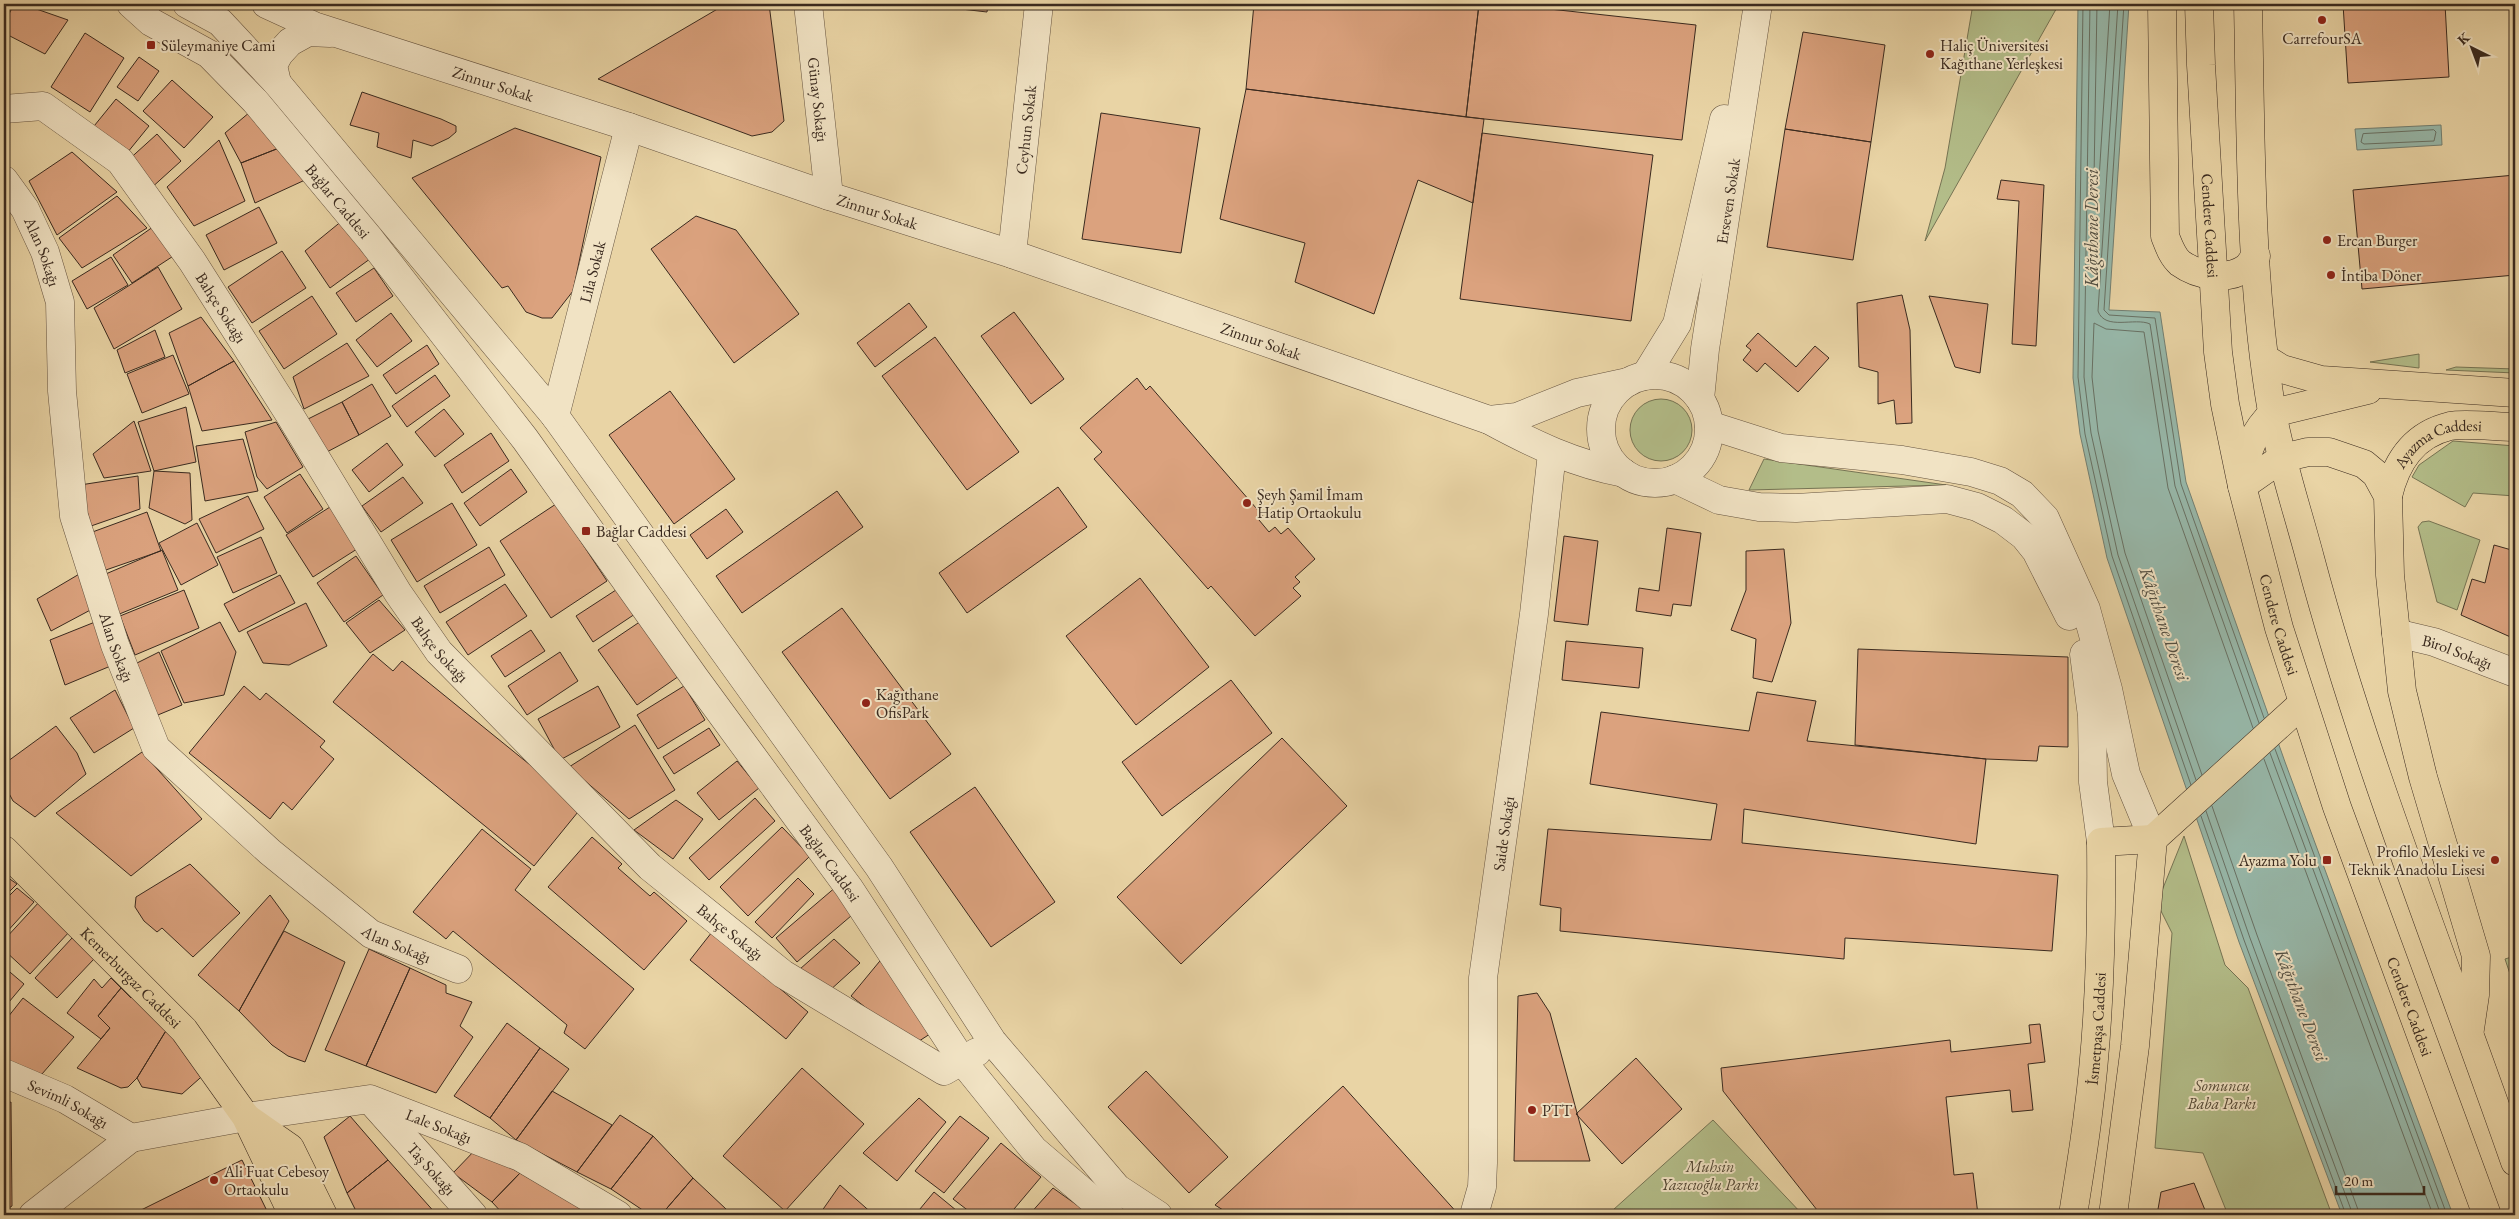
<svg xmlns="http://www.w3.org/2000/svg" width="2519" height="1219" font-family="'EB Garamond',serif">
	<rect width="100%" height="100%" fill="#e9d4a5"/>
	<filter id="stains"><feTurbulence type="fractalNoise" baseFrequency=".004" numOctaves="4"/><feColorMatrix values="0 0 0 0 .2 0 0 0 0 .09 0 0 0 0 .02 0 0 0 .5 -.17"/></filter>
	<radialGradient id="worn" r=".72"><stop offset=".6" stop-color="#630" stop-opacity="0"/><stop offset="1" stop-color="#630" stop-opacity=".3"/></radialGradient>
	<path fill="#b3bd89" stroke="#767454" d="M1973,4H2059L1925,241L1945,168Z
		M2419,354V368L2370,362Z
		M2456,367L2515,369V373L2446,370Z
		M1630 430a31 31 0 1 1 62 0a31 31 0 1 1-62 0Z
		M2453,441L2515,446V496L2473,493L2465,507L2412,477L2419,465Z
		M1764,459L1946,485L1749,490Z
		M2429,521L2480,540L2457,610L2437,602L2418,527L2422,522Z
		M2184,836L2225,965L2248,988L2332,1215H2228L2203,1153L2155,1148L2172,933L2157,903Z
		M2515,956V989L2505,959Z
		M1713,1120L1803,1215H1619L1613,1210Z"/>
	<path fill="#97b8aa" stroke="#727f72" d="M2078,4H2129L2109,310L2160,312L2186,482L2285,762L2453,1215H2342L2239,942L2107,558L2080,434L2073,378Z
		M2441,125L2442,145L2357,150L2355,129Z"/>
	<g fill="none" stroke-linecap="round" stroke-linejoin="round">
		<path stroke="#687164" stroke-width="1" d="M2083,4L2078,377L2085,434L2112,556L2191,785
			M2090,4L2084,377L2091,433L2118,555L2196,780
			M2097,4L2094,178L2096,181L2099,179L2110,4
			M2118,4L2098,311C2105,331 2135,317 2150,324L2175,486L2259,723
			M2124,4L2104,310L2109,315L2155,318L2181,484L2264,718
			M2434,130L2436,132L2434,141L2364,144L2361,142L2363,134Z
			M2275,749L2447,1215
			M2270,753L2441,1215
			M2264,759L2433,1215
			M2202,775L2125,553L2113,501L2098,431L2092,377L2094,323L2106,329L2144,332L2168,488L2253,728
			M2212,806L2257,935L2360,1215
			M2206,811L2250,938L2353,1215
			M2201,816L2244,940L2346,1215"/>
	</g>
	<path fill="#dba27e" stroke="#3a2a1f" d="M14,4H22L68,20L45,54L4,33V24Z
		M726,4H769L784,121L772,132L752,136L598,79Z
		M918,4H988L987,12Z
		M1254,4H1479L1466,117L1246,89Z
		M1479,4H1504L1696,25L1682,140L1466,117Z
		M2343,4H2445L2449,77L2348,83Z
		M1803,32L1885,45L1871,142L1785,129Z
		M85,33L124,58L90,112L51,87Z
		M139,57L159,71L138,101L117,87Z
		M172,80L213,117L184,148L143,111Z
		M1246,89L1484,119L1473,203L1418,180L1374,314L1295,282L1305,243L1220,219Z
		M362,92L441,119L456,126V132L449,138L432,146L413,140L411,158L377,147L379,133L350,125Z
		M116,99L149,126L123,158L90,131Z
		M250,112L279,148L241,163L225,133Z
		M1101,113L1200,128L1181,253L1082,239Z
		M515,128L601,157L573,291L552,318H542L526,312L508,286L502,288L412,178Z
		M1785,129L1871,142L1853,260L1767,247Z
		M1482,133L1653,155L1631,321L1460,299Z
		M157,134L181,161L149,190L125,163Z
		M219,140L245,201L194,226L167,187Z
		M279,148L305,180L255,203L241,163Z
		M72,152L117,192L57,235L29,181Z
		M2515,175V275L2362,289L2353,190Z
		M2001,180L2044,185L2036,346L2012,344L2019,201L1997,199Z
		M117,196L147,228L82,268L59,238Z
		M259,207L277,243L224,270L206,235Z
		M696,216L736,230L799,314L734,363L651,249Z
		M343,220L374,256L330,288L305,251Z
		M160,222L181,251L132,283L113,255Z
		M282,251L306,288L252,323L228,287Z
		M111,257L128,285L87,309L72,281Z
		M158,267L182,309L114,349L94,308Z
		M374,268L393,296L356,322L336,293Z
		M1902,295L1910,330L1912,423L1896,424L1894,400L1878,404V372L1859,367L1857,303Z
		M312,296L337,334L284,369L259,331Z
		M1929,296L1988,304L1980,373L1955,367Z
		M909,303L927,327L875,367L857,343Z
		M1014,312L1064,379L1031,404L981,336Z
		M391,313L412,341L377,367L356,340Z
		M201,317L234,361L188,386L169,333Z
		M155,330L165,357L125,373L117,350Z
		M1758,333L1796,367L1815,346L1829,358L1798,392L1765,363L1757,372L1743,360L1751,350L1746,346Z
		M935,337L1019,452L967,490L882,376Z
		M347,343L369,376L304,409L293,377Z
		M427,345L439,364L396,394L383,375Z
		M173,355L189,394L142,413L127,374Z
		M234,361L272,420L202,431L188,386Z
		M435,375L450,396L407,427L392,406Z
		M1137,378L1146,390L1150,386L1263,516L1259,520L1269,532L1275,527L1281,534L1288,528L1315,559L1295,577L1300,582L1293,588L1301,596L1255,636L1211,586L1208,589L1094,459L1102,452L1080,428Z
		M372,384L391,416L359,435L342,402Z
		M670,391L735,479L674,524L609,435Z
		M342,402L359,435L325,453L308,419Z
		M186,407L196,462L154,471L138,422Z
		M444,409L464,434L435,457L415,432Z
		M134,421L151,471L104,478L93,454Z
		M276,422L303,467L267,489L257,477L245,432Z
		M491,433L509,461L462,493L444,465Z
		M243,439L258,491L205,501L196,446Z
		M387,443L403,465L369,492L352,470Z
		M511,469L527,492L480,526L464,503Z
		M154,471L190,473L192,520L185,524L149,508Z
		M300,474L323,509L287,533L264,497Z
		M138,476L140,509L91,526L80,485Z
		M403,477L423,503L381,532L362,506Z
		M1058,487L1087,527L967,613L939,573Z
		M837,491L863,527L742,613L716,576Z
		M248,496L264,529L216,553L199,519Z
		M452,503L477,545L417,582L391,540Z
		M556,504L607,581L551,618L500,541Z
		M330,507L357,549L313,577L286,535Z
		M4,508L8,512L4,580Z
		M726,509L743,532L707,559L690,535Z
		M147,512L161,551L100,572L87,534Z
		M197,523L218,565L181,585L159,543Z
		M1667,528L1701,533L1691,606L1673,604L1671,616L1636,611L1639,588L1659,591Z
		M1564,536L1598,541L1588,625L1554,621Z
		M261,537L277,573L233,593L217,557Z
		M2494,545L2515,551V639L2461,615L2472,579L2485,583Z
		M489,547L505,575L440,613L424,586Z
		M1784,549L1791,623L1772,682L1753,678L1756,639L1731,630L1746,590V551Z
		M162,550L178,590L117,615L101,576Z
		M356,556L383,595L344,622L317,583Z
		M81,573L96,607L51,631L37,599Z
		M280,575L295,603L239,632L224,604Z
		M1140,578L1209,667L1136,725L1066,636Z
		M505,584L527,616L468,655L446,622Z
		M619,588L635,614L593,642L576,616Z
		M184,590L199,628L135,655L120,616Z
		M379,600L405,630L370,653L346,623Z
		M306,603L327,646L289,665L263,663L247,632Z
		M842,608L951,754L890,799L782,652Z
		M644,619L682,674L637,705L598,650Z
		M100,620L113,665L65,685L50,640Z
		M220,622L236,652L224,695L184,703L161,651Z
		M531,630L545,651L505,677L491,656Z
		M1566,641L1643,648L1639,688L1562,680Z
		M1858,649L2068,657V747L2039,746L2037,761L1986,759L1855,745Z
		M159,652L182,705L153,717L137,663Z
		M560,652L578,681L527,715L508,686Z
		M373,654L393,671L402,661L582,807L534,866L333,702Z
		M1231,680L1272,733L1162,816L1122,762Z
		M244,686L260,700L266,693L325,741L320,747L334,759L292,810L283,802L270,819L189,753Z
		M598,686L620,727L560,760L538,719Z
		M684,686L705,720L658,749L637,715Z
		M115,690L134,728L94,753L70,718Z
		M1757,692L1816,701L1807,741L1986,759L1976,844L1744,809L1742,843L2058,875L2052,951L1845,938L1844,959L1560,931L1561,908L1540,905L1548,829L1711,840L1717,804L1590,784L1601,712L1749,731Z
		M635,725L675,790L629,819L569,767Z
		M56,726L77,753L86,774L35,817L13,801L4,784V764Z
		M709,728L720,745L674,774L663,757Z
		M1282,738L1347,806L1181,964L1117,897Z
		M142,752L202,819L131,876L56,813Z
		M737,761L759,788L719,820L697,793Z
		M975,787L1055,902L991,947L910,832Z
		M755,798L775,821L709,880L689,858Z
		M676,800L703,819L673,859L634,830Z
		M782,827L810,856L748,916L720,887Z
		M482,829L531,869L515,890L634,989L585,1049L564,1033L567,1025L453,931L446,939L413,912Z
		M592,837L622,864L618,868L650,896L654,892L687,921L644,970L548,887Z
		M190,864L240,913L193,957L162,928L157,932L144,921L135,907L136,897Z
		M4,875L17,884L4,897Z
		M798,878L814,894L772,938L755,922Z
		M837,886L858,910L797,962L776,938Z
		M17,888L34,902L4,935V901Z
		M270,895L289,921L239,1011L198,975Z
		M40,901L71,930L30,974L4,950V940Z
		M284,931L345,962L305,1062L288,1056L272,1045L239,1011Z
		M712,932L808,1012L786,1039L690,960Z
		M72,938L94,959L57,998L35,978Z
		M834,939L860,963L828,992L800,969Z
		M369,949L410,968L366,1066L325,1050Z
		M884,956L933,1032L913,1045L851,996Z
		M4,967L24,984L4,1008Z
		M410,968L446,985V993L472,1002L460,1026L473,1037L436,1093L366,1066Z
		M111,978L121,988L98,1016L110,1028L101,1039L67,1013L94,979L102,988Z
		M121,988L131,998L137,992L167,1029L137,1078L128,1087L121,1088L77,1068L110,1028L98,1016Z
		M1537,993L1550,1013L1590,1161H1514L1518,996Z
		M23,998L74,1037L42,1074L14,1067L4,1058V1022Z
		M507,1023L540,1048L490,1118L454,1096Z
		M2040,1024L2045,1062L2028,1064L2033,1110L2012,1112L2010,1090L1946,1097L1954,1175L1973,1173L1978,1215H1821L1723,1091L1721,1068L1950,1040L1951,1052L2031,1043L2029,1025Z
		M167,1029L208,1071L182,1094L142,1087L137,1078Z
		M540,1048L569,1069L516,1140L490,1118Z
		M1636,1058L1682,1109L1622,1164L1576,1114Z
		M802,1068L864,1124L785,1211L723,1156Z
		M1146,1071L1228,1157L1189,1193L1108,1107Z
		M1343,1086L1459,1215H1231L1215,1205Z
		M552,1091L612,1125L577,1172L516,1140Z
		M919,1098L946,1122L897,1181L863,1153Z
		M11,1102L12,1206L4,1211V1104Z
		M620,1115L653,1136L611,1189L577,1172Z
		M350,1116L388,1160L347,1193L324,1137Z
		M960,1116L989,1138L944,1193L915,1171Z
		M653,1136L693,1178L661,1215H650L611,1189Z
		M1001,1143L1041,1177L1009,1215H974L953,1199Z
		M477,1148L520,1173L492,1202L453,1173Z
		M242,1160L269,1215H131Z
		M388,1160L437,1215H358L347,1193Z
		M520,1173L588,1212L585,1215H504L492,1202Z
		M693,1178L726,1209L721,1215H661Z
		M2194,1183L2207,1215H2157L2161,1192Z
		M840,1185L874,1215H819Z
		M1053,1188L1091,1215H1029Z
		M934,1192L962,1215H915Z
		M726,1209L733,1215H721Z"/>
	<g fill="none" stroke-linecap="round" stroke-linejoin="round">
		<g stroke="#665440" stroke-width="29">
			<g id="minor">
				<path id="s1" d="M131,4L151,22L209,54L255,101L370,239L525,439L695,678L849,888L963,1062L1034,1150L1110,1215"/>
				<path d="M187,4L220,22L277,83L555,416L879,867L992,1041L1117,1188L1158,1215"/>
				<path id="s2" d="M266,4L314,26L629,127L829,196L1012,254L1489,420C1533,444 1575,464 1624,473"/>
				<path id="s3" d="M808,4L829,196"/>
				<path d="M277,83L273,65L279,54L290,42L308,32L330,33"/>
				<path id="s4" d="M4,109L43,106L120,161L192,261L291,417L398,593L439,652L650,867L783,974L944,1071L977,1052"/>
				<path id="s5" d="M4,180L25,209L45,252L60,302L62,391L74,516L115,645L156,748L270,852L371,934L458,969"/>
				<path id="s6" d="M1012,254L1039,4"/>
				<circle cx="1655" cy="429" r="54"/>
				<path d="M1645,376L1677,324L1724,119"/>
				<path id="s7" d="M1700,399L1705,349L1758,4"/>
				<path id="s8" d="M555,416L629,127"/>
				<path d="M1489,420L1517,417L1577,393L1628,382"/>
				<path d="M1709,425L1781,448L1902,460L1971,472L2000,481L2022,494L2045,518L2086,609L2108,689L2126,774L2153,839"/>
				<path d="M1675,479L1719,500L1759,507L1796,508L1947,499L1977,507L2003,520L2024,536L2036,551L2069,616"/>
				<path id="s9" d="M2396,633L2434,642L2515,673"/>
				<path d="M2084,654L2092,716L2093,782L2101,842"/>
				<path id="s10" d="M4,1073L65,1099L131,1138L33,1215"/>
				<path id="s11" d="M373,1103L473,1215"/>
				<path id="s12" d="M131,1138L246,1117L370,1099L520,1157L618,1215"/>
				<path id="s13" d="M1474,1215L1482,1187L1483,1163V978L1534,614L1552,453"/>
			</g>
		</g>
		<g stroke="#3a2a1f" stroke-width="29">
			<g id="major">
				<path d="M2162,4L2165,236C2169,246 2172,256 2180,263C2198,276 2228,281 2246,268C2250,265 2253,259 2256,256"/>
				<path id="s14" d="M2199,4L2201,65L2218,352L2225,404L2242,486L2279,628L2337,807L2487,1215"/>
				<path d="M2248,4C2251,139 2249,278 2272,412C2281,462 2297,509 2310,558C2365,764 2445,961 2515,1162"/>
				<path d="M2266,359L2282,369L2321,380L2515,393"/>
				<path d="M2273,413L2368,390"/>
				<path d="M2243,475C2247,450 2254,431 2273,413"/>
				<path d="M2242,486L2282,458L2308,452H2329L2364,464L2376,474L2388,496L2390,575L2402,691L2423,777L2476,956L2475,995L2470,1029"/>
				<path id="s15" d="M2388,496C2396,462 2413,435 2450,426C2465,423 2498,427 2515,427"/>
				<path d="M2153,839L2302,704"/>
				<path id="s16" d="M4,850L184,1030L246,1117L293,1215"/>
				<path d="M247,1118L290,1148L323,1215"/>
				<path id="s17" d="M2073,1215C2078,1182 2084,1148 2088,1114C2100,1024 2102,932 2101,842L2153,839"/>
				<path d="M2113,1215L2135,1046L2153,839"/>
			</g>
		</g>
		<use href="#minor" stroke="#f1e3c4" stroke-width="28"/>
		<use href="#major" stroke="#e9d4a5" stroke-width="28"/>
	</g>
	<g fill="#8f2418" stroke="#f1e3c4" stroke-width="2">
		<circle cx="2322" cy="20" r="5"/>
		<rect x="146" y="40" width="10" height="10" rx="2.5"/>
		<circle cx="1930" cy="54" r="5"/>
		<circle cx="2327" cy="240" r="5"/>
		<circle cx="2331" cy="275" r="5"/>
		<circle cx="1247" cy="503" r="5"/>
		<rect x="581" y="526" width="10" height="10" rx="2.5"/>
		<circle cx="866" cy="703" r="5"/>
		<rect x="2322" y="855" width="10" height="10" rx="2.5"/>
		<circle cx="2495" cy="860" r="5"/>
		<circle cx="1532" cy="1110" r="5"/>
		<circle cx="214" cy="1180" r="5"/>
	</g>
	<g text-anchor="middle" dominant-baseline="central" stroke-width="4" stroke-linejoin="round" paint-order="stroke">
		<g font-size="16" fill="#3a2a1f" stroke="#f1e3c4" text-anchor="start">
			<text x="2322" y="38" text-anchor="middle">CarrefourSA</text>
			<text x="161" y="45">Süleymaniye Cami</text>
			<text x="1940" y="45">Haliç Üniversitesi<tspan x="1940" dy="18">Kağıthane Yerleşkesi</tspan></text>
			<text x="2337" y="240">Ercan Burger</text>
			<text x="2341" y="275">İntiba Döner</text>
			<text x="1257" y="494">Şeyh Şamil İmam<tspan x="1257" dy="18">Hatip Ortaokulu</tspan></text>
			<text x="596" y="531">Bağlar Caddesi</text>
			<text x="876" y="694">Kağıthane<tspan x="876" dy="18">OfisPark</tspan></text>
			<text x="2485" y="851" text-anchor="end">Profilo Mesleki ve<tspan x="2485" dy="18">Teknik Anadolu Lisesi</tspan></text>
			<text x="2317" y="860" text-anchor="end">Ayazma Yolu</text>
			<text x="1542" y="1110">PTT</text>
			<text x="224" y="1171">Ali Fuat Cebesoy<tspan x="224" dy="18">Ortaokulu</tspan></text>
		</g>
		<g font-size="16" fill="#3a2a1f" stroke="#f1e3c4">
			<text stroke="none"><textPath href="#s2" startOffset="241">Zinnur Sokak</textPath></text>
			<text stroke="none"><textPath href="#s3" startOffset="96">Günay Sokağı</textPath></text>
			<text stroke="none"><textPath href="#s6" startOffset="125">Ceyhun Sokak</textPath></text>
			<text stroke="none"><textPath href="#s1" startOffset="289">Bağlar Caddesi</textPath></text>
			<text stroke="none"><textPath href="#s7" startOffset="200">Erseven Sokak</textPath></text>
			<text stroke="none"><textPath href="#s2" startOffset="646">Zinnur Sokak</textPath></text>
			<text stroke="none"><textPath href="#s14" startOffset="222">Cendere Caddesi</textPath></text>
			<text stroke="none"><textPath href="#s5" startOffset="82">Alan Sokağı</textPath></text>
			<text stroke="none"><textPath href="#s8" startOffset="149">Lila Sokak</textPath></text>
			<text stroke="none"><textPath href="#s4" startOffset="312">Bahçe Sokağı</textPath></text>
			<text stroke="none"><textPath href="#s2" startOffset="1051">Zinnur Sokak</textPath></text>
			<text stroke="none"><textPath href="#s15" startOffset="81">Ayazma Caddesi</textPath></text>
			<text stroke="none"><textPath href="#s14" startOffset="628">Cendere Caddesi</textPath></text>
			<text stroke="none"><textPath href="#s5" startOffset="488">Alan Sokağı</textPath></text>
			<text stroke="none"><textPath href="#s4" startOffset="718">Bahçe Sokağı</textPath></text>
			<text stroke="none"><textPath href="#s9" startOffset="64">Birol Sokağı</textPath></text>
			<text stroke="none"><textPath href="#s13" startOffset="384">Saide Sokağı</textPath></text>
			<text stroke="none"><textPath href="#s1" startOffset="1114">Bağlar Caddesi</textPath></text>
			<text stroke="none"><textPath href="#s4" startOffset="1124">Bahçe Sokağı</textPath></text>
			<text stroke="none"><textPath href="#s5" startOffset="908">Alan Sokağı</textPath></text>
			<text stroke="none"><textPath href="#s16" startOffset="180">Kemerburgaz Caddesi</textPath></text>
			<text stroke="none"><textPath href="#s14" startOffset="1032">Cendere Caddesi</textPath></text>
			<text stroke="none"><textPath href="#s17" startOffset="188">İsmetpaşa Caddesi</textPath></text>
			<text stroke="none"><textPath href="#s10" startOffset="71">Sevimli Sokağı</textPath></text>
			<text stroke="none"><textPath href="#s12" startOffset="316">Lale Sokağı</textPath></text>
			<text stroke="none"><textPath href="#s11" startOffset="88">Taş Sokağı</textPath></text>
		</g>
		<g font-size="16" font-style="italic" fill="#524734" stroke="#f1e3c4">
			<text x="2222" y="1085">Somuncu<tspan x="2222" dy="18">Baba Parkı</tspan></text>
			<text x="1710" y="1166">Muhsin<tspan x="1710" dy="18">Yazıcıoğlu Parkı</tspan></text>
		</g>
		<g font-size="18" font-style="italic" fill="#514e42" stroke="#f1e3c4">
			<text transform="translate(2091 228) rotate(-90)">Kâğıthane Deresi</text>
			<text transform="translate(2165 624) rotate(71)">Kâğıthane Deresi</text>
			<text transform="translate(2302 1005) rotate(69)">Kâğıthane Deresi</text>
		</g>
	</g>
	<rect width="2519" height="1219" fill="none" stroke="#e9d4a5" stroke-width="20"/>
	<rect x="5" y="5" width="2509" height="1209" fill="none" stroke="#3a2a1f" stroke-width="2.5"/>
	<rect x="10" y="10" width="2499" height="1199" fill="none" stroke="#3a2a1f"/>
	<g transform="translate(2472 48) rotate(318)" stroke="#f1e3c4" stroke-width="4" paint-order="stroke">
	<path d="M0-4L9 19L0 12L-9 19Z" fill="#3a2a1f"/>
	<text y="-8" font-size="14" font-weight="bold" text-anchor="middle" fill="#3a2a1f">K</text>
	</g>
	<path d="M2336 1186v8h88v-8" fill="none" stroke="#3a2a1f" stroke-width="2.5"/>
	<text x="2344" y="1186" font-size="15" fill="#3a2a1f" stroke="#f1e3c4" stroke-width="4" paint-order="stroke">20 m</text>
	<rect width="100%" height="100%" filter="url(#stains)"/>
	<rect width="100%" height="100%" fill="url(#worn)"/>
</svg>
